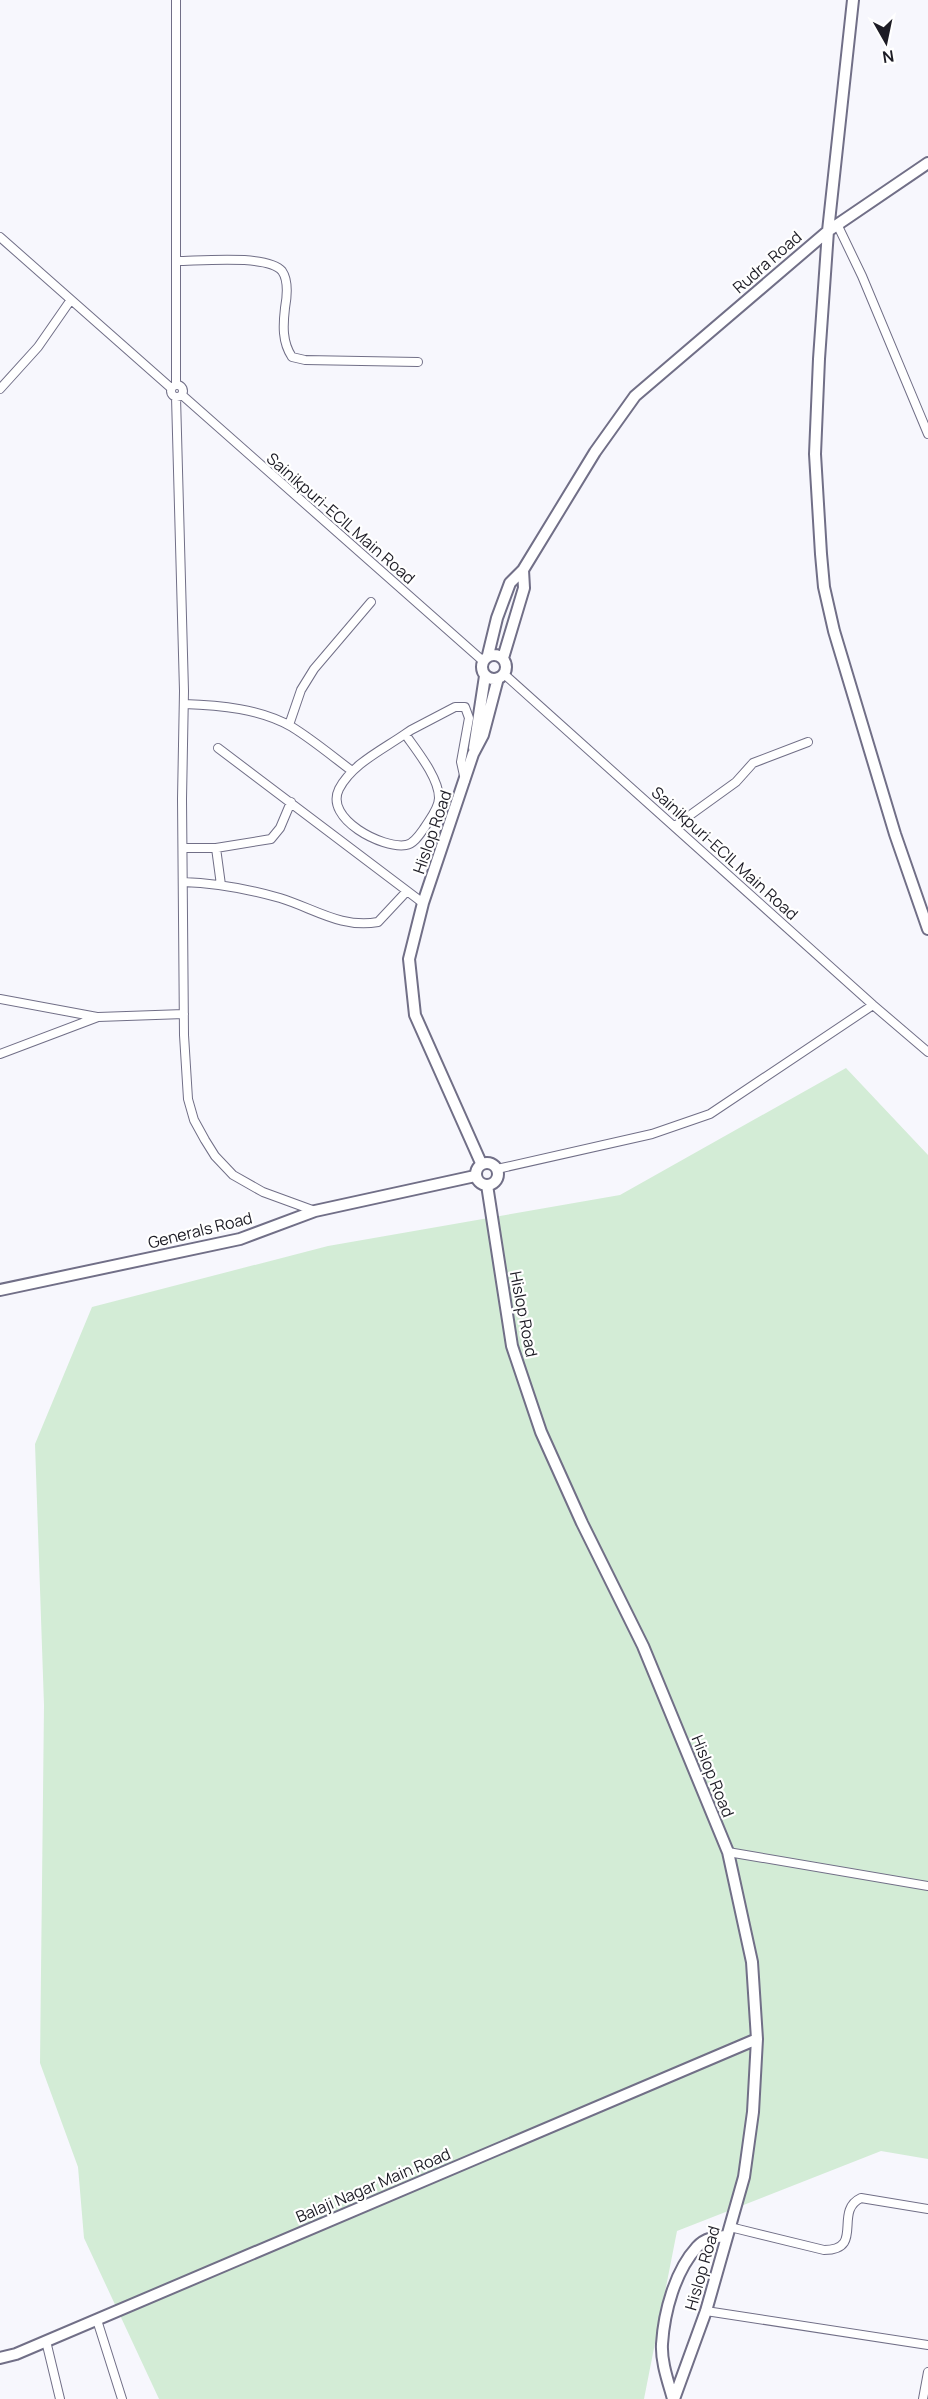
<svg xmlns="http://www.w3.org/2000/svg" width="928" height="2399" font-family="Manrope,sans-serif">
	<rect width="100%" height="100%" fill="#f7f7fd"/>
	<path fill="#d3ecd6" d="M846,1068L928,1155V2159L881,2151L677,2231L644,2399H159L84,2238L78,2167L40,2063L44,1705L35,1444L92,1307L328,1246L620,1195Z"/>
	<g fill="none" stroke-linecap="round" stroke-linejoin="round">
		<g stroke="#716f87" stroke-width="10">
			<path id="street" d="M176,0V384
				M837,224L862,276L928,434
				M0,237L171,388
				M177,261C199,261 268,254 282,271C289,281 287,297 285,308C283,325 282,342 292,357L305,360L418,362
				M171 391a6 6 0 1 1 12 0a6 6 0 1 1-12 0Z
				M0,389L38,347L70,301
				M182,395L483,661
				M176,397L184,691L182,799L184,1035L188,1099L194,1120L205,1140L215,1156L233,1175L263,1192L315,1211
				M504,674L873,1005L928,1052
				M184,704C220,705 261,709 292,727C313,740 332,756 352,771
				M289,725L301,690L314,669L371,602
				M405,734C417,751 439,778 439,798C439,808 430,819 425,827C420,834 414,844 406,845C383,849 324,819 339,789C352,764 382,750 405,734L411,730L455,707H465L469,718L461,762L465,780
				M218,748L423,903
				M675,826L736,782L753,763L808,742
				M183,848H216L271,839L280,828L291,802
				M216,848L221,885
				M183,882C216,883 248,889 280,898C313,908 342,929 378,922L407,891
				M0,999L97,1017
				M0,1054L98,1017L184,1014
				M497,1169L652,1134L710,1114L873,1005
				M728,1852L928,1886
				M730,2227L824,2250C865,2250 833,2211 861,2198L928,2209
				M706,2311L928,2345
				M97,2320L122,2399
				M46,2341L60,2399
				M923,2399L928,2372"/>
		</g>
		<g stroke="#716f87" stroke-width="14">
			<path id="secondary" d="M853,0L828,231L819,359L815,454L821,554L824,587L834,631L895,834L928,929
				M482 667a12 12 0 1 1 24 0a12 12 0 1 1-24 0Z
				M488,655L497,618L510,583L523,570L595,452L635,396L828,231L928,163
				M503,658L524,588L523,570
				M474,748L485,676
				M476 1174a11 11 0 1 1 22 0a11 11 0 1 1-22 0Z
				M481,1163L415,1015L409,959L423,903L473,754L483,735L498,678
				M487,1185L512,1346L541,1432L582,1523L643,1646L728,1852L752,1962L757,2039L753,2112L744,2177L706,2311L674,2399
				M0,1290L240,1239L315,1211L475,1176
				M0,2358L16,2354L757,2039
				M673,2399C668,2381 661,2362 662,2344C664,2312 675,2271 697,2247C705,2238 715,2237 726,2236"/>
		</g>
		<use href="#street" stroke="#fff" stroke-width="8"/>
		<use href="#secondary" stroke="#fff" stroke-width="10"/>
	</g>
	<g text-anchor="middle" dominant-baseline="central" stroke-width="4.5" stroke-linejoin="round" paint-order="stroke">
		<g font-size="16" fill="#1d1c25" stroke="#fff">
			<text transform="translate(767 262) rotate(-41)">Rudra Road</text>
			<text transform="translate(341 518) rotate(41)">Sainikpuri-ECIL Main Road</text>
			<text transform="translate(432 832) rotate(-71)">Hislop Road</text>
			<text transform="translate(725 853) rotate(42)">Sainikpuri-ECIL Main Road</text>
			<text transform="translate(200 1230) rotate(-14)">Generals Road</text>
			<text transform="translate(524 1314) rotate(79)">Hislop Road</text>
			<text transform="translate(713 1776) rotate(68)">Hislop Road</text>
			<text transform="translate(373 2185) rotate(-23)">Balaji Nagar Main Road</text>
			<text transform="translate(702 2268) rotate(-74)">Hislop Road</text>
		</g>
	</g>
	<g transform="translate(886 42) rotate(171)" stroke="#ffffff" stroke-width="4.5" paint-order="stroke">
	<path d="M0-4.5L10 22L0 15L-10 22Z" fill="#1d1c25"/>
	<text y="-9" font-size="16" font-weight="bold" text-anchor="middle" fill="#1d1c25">N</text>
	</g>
</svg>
